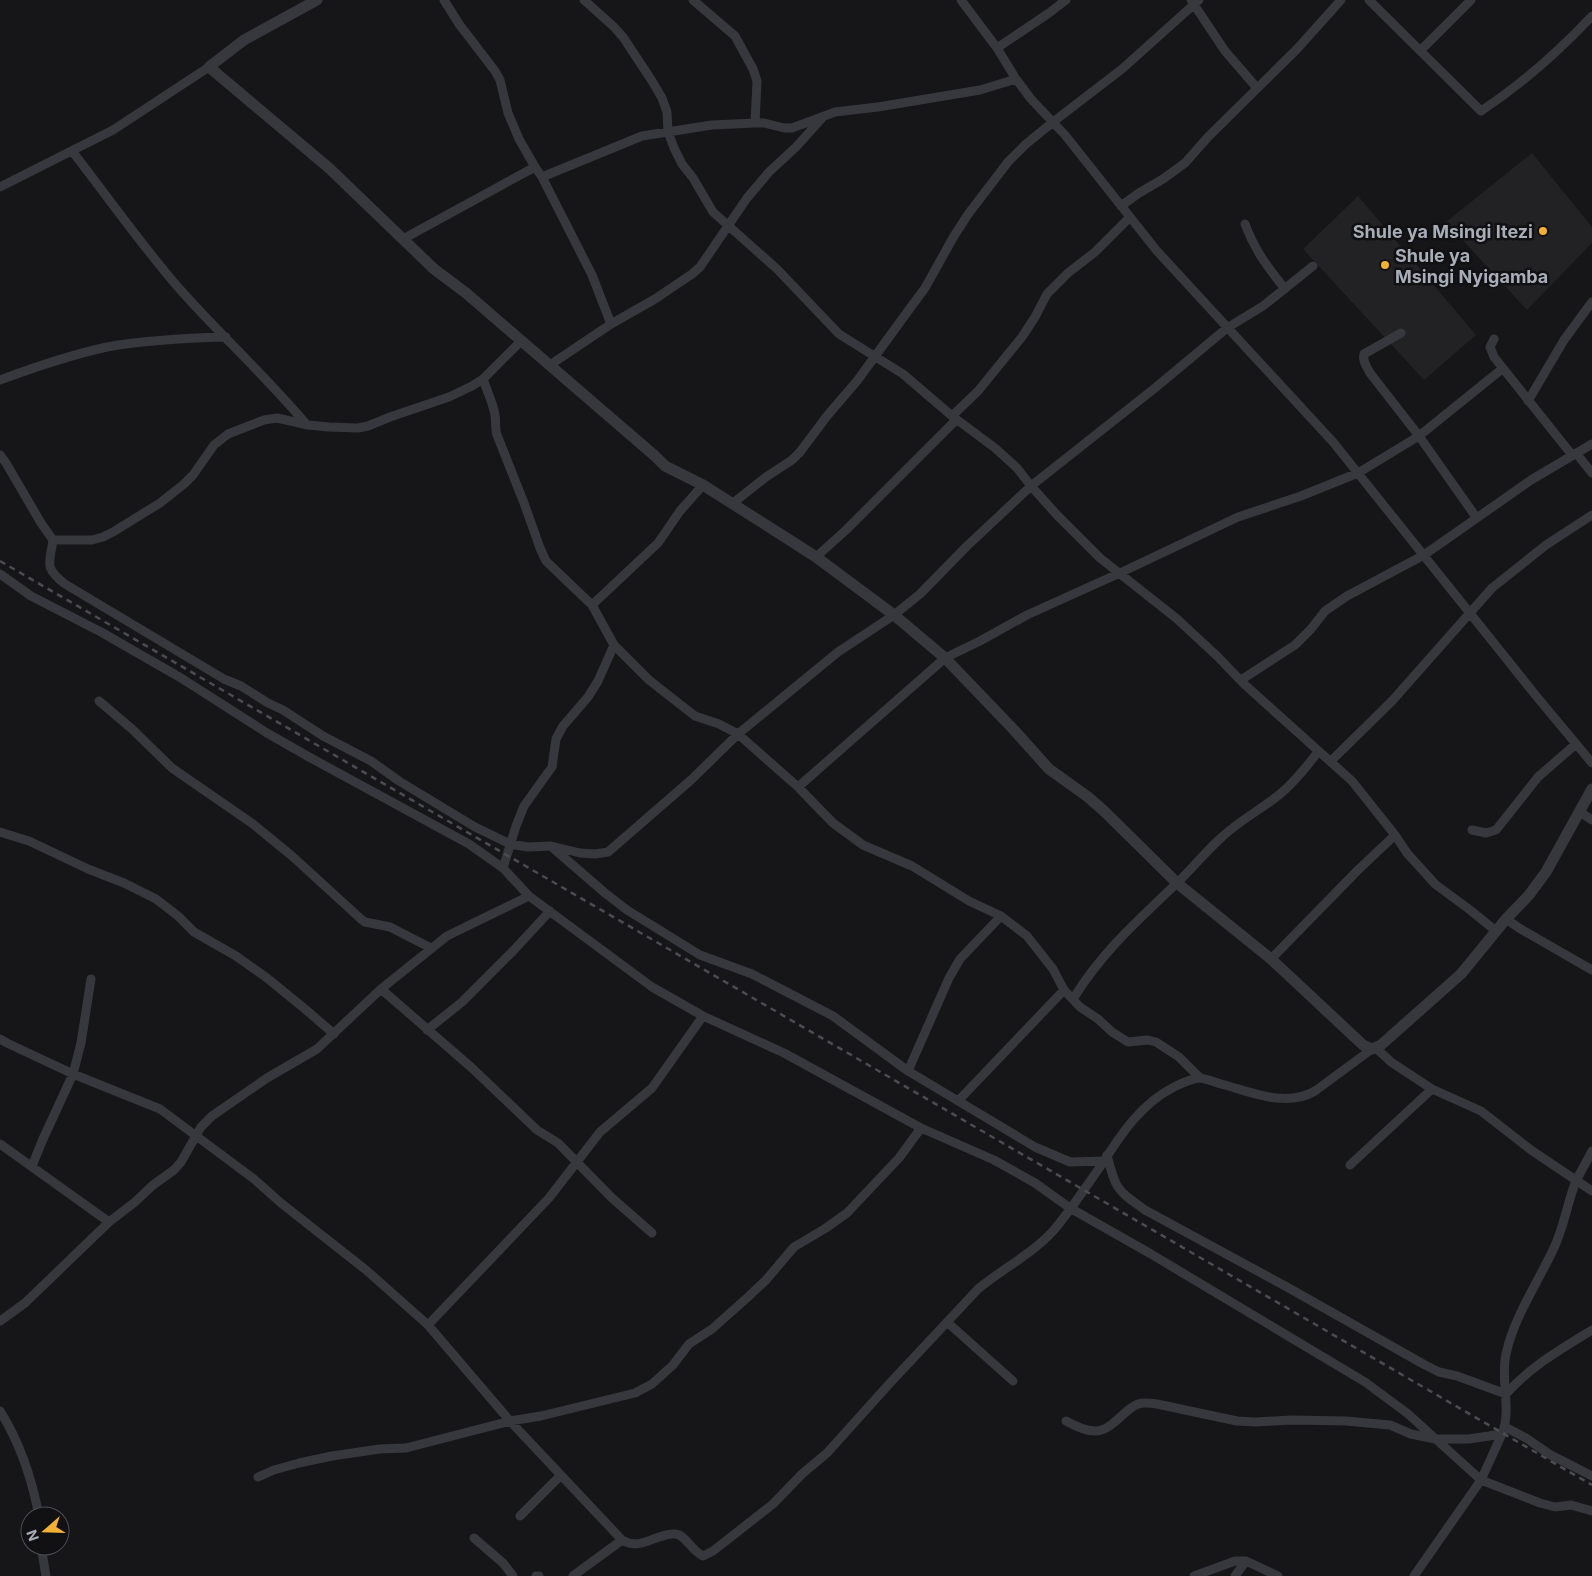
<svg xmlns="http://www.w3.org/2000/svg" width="1592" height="1576" font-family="Inter,sans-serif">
	<rect width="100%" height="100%" fill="#161618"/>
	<path fill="#222225" d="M1532,153L1592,227V243L1527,310L1446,222Z
		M1358,196L1476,335L1424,380L1303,249Z"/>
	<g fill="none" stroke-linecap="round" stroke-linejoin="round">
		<path stroke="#37383d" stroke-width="9" d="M444,0L459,24L495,71L500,80L508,113L519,139L535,167L542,177L592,275L611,324
			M584,0L614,27L623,37L652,81L662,98L667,112L668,132L674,148L682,164L693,178L713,212L777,269L839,334L903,374L952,416L995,448L1017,468L1031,486L1057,515L1100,558L1176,618L1217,656L1244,684L1352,781L1395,835L1407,853L1435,884L1470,910L1496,931
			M693,0L735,36L753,69L757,81L755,123
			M961,0L997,48L1016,79L1031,99L1065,135L1157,251L1333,442L1537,697L1592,763
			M1191,0L1225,51L1257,88
			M1369,0L1481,111C1522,84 1558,52 1592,16
			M997,48L1049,13L1066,0
			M1421,50L1471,0
			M72,151C107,196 140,243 177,286C219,334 266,376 307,425
			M542,177L642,136L712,125L755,123H764L784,128H792L835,112L878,107L980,90L1016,79
			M0,187L113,130L209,67
			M1121,206L1139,193L1163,179L1185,163L1208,137L1297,49L1341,0
			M1245,224C1255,251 1267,266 1285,289
			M403,239L535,167
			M1401,333L1364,354C1362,361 1367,367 1370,373L1419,436L1476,517
			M1494,339L1490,347L1494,357L1572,455
			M550,365L611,324L655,299L692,274L700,267L747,198L769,172L796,147L823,117
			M483,379C487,391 493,403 495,415C496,422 495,428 497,435L524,503L540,548L546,561L592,605L614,645L649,680L695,716L719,724L738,734L798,787L833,823L863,845L912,866L969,901L1001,916L1027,936L1053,969L1064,990L1080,1007L1098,1019L1112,1032L1128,1042L1148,1040L1156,1042L1179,1057L1200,1078
			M0,380C35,367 70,355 107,347C146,340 186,338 226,337
			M1528,401L1564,340L1592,302
			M952,416L978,391L1022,337L1035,317L1047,294L1068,273L1095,252L1130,217
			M1576,453L1592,473
			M0,455L6,463L41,523L53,540H92L103,537L113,532L160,503L184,484L193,475L214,445L228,434L264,420L277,418L308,425L329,427L358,428L368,426L390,417L449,397L472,386L483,379L521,341
			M733,503L766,477L792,460L800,452L827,416L857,381L908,311L925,288L954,236L969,213L1008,162L1026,144L1053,122L1122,69L1199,0
			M53,540C50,563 43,567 65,584L224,679L241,686L268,703L283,710L323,736L371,761L399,781L475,827L510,844L528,847L551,846L580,853L595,854L608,852L691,780L738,734L838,652L894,615L920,594L967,546L1031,486L1155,388L1227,328L1263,306L1313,266
			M816,557L846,530L956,420
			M0,574L31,596L101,632L181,678L267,733L309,757L469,844L503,868L529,896L652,987L703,1016L784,1053L921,1128L994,1160L1035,1183L1070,1208L1151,1254L1365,1382L1407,1413L1481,1480L1540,1503L1555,1507L1571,1505L1592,1511
			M592,605L658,543L680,511L703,485
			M1241,680L1295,645L1311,629L1325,611L1347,596L1424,555L1531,480L1592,444
			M99,701L132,729L172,768L253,824L292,856L362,920L365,922L390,927L431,948
			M1331,761L1392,701L1492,588L1546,545L1592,515
			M798,787L945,658L980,641L1027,615L1120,573L1238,517L1301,496L1358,473L1419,436L1502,369
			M1580,812L1592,820
			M1472,830L1486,833L1496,830L1538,777L1576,744
			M0,832L29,841L88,869L124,883L156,899L178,916L194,932L236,956L267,978L305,1009L334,1034
			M553,848L605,893L627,910L700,955L752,974L833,1016L908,1071L1035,1147L1070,1162L1104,1161
			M503,868L516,826L524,806L552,767L556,739L563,726L588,697L598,681L614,645
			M1506,919L1519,928L1592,970
			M1271,959L1358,870L1395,835
			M381,989L472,1068L537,1130L558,1143L612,1198L652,1233
			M1073,999C1102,952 1137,921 1177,883C1192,869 1206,851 1222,837C1240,820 1262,809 1280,794C1295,782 1307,766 1318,752
			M427,1030L462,1002L513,951L550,911
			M0,1039L7,1043L73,1074L160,1109L254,1179L281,1203L366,1270L428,1325L510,1421L622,1540C641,1552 657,1532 676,1534C685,1535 692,1551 703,1556L713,1551L773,1504L802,1474L827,1453L890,1383L978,1289C1002,1269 1032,1254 1053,1231C1070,1211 1085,1188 1100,1167C1120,1136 1140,1104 1174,1087C1180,1084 1191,1079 1199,1078C1205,1078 1214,1082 1221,1084C1251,1092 1286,1108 1315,1091L1372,1049
			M1376,1048L1391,1062L1432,1089L1481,1111L1531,1150L1592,1191
			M908,1071L949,978L960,959L1001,916
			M958,1101L1064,990
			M0,1144L109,1222
			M1107,1155C1116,1190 1116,1189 1145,1210L1287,1287L1425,1365L1439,1372L1457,1376L1506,1394C1531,1366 1561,1349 1592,1330
			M1350,1165L1432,1089
			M32,1166L43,1139L73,1074L81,1043L91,979
			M0,1321L25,1303L109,1222L135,1202L153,1185L174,1170L181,1162L201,1127L212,1116L267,1078L317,1049L381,989L447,936L529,896
			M947,1322L1013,1381
			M428,1325L549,1198L600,1132L652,1088L703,1016
			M0,1411C20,1443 32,1479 39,1516
			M1066,1421C1075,1426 1085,1431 1095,1431C1112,1431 1123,1410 1138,1404C1144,1402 1151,1403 1157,1404L1237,1421L1256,1422L1292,1420L1346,1421L1390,1425L1411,1434L1435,1439H1469L1502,1434
			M1505,1427L1526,1438L1549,1454L1592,1476
			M258,1477L274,1470L299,1463L332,1456L380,1449L406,1448L510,1421L541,1416L635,1393L652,1384L673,1365L689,1344L712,1329L748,1297L766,1280L794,1247L826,1228L847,1213L899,1158L921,1128
			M520,1516L560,1476
			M474,1538L503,1563L513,1576
			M41,1546L46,1576
			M536,1576H539
			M573,1576L622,1540
			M1194,1576L1235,1561H1246L1278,1576
			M1235,1576L1246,1561
			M1414,1576L1481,1480L1502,1434C1512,1409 1500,1380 1506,1354C1514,1317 1537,1284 1553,1250C1564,1228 1567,1203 1576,1181C1581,1171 1587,1161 1592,1151"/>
		<path stroke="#37383d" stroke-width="11" d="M317,0L244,40L209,67L329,168L434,269L466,293L655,456L665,466L703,485L788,539L816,557L894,615L945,658L1014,730L1049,769L1088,797L1104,811L1177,883L1271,959L1363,1045L1372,1049L1381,1045L1461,974L1506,919L1529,895L1546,872L1592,789"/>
		<path stroke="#4a4c52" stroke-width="2.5" stroke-dasharray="6 5" stroke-linecap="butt" d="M0,561L1592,1485"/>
	</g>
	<g fill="#f2b134" stroke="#111113" stroke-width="2">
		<circle cx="1543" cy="231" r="5"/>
		<circle cx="1385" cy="265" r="5"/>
	</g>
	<g text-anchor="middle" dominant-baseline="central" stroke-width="5" stroke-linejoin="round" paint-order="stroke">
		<g font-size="18" font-weight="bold" fill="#a8adb8" stroke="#111113" text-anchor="end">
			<text x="1533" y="231">Shule ya Msingi Itezi</text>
			<text x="1395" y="255" text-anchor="start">Shule ya<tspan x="1395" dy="21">Msingi Nyigamba</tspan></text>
		</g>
	</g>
	<g transform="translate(45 1531) rotate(250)"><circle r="24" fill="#111113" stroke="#4d4f55"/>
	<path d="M0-4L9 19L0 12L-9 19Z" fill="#f2b134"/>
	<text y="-8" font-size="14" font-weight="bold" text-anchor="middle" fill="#a8adb8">N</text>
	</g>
</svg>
